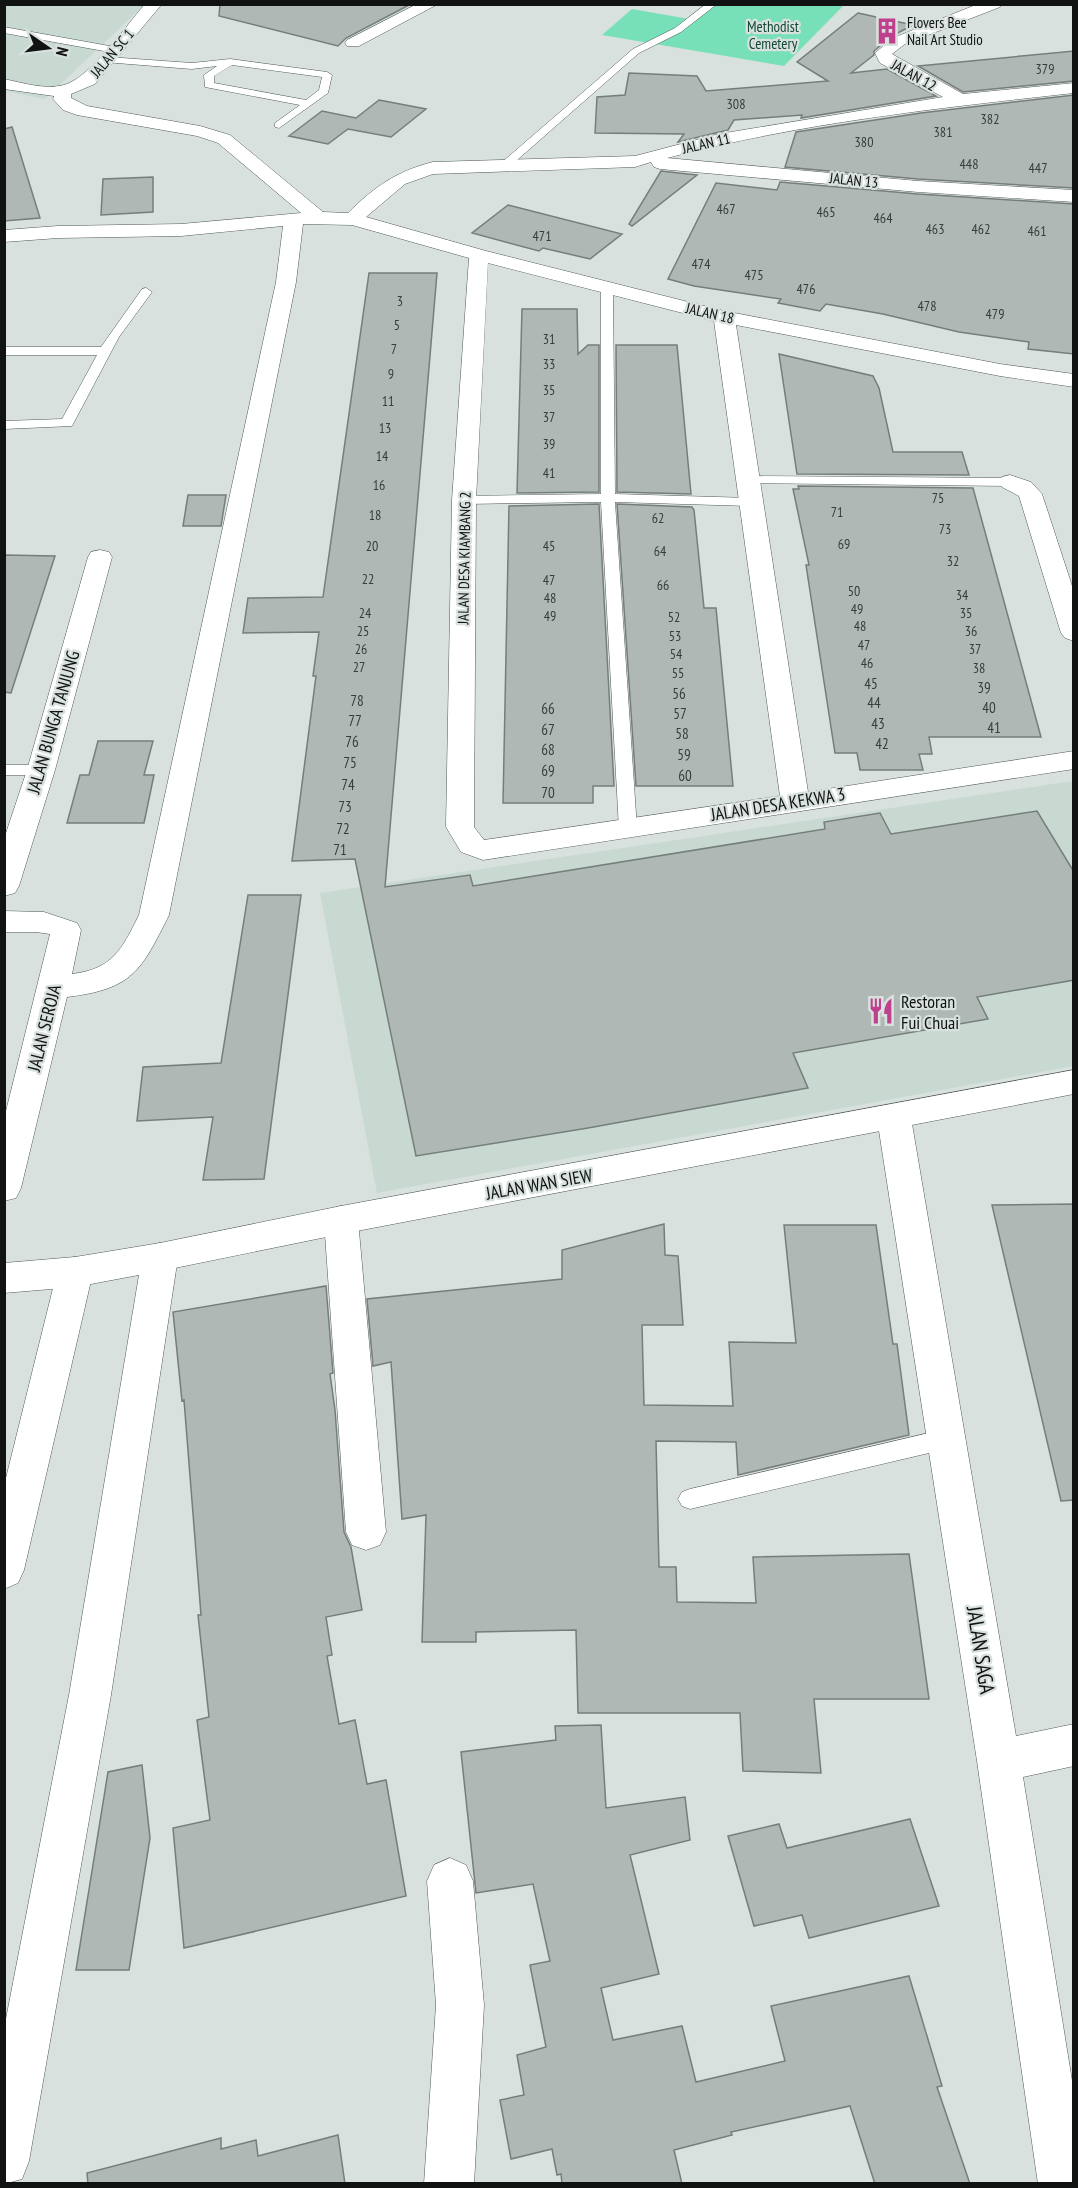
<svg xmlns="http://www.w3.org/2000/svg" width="1078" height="2188" font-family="'PT Sans Narrow',sans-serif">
	<rect width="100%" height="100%" fill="#d8e1dd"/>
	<path fill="#c7d9d1" d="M5,5H144L45,99L5,91Z
		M1073,781V1066L377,1193L320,893Z"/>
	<path fill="#77e0b9" d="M705,5H844L784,66L602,35L632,9L689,19Z"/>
	<path fill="#afb8b4" stroke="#757e7a" stroke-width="1.5" d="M220,4H411L346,38L338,46L219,16Z
		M858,13L913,25L892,36L874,51V55L851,73L887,69L936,96L801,118L802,115L734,120L728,130L678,142L684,134L595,133L597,97L625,95L629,73L697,76L706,91L828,81L797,62Z
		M1074,51V81L963,92L918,66Z
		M1074,95V188L918,179L785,167L796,132L921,113Z
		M379,100L426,109L391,137L348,129L328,144L289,136L322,111L356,118Z
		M12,127L40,218L4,221V129Z
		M661,171L697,175L632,226L629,224Z
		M153,177V212L101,215L103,179Z
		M780,182L918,194L1074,204V354L1028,349L1029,342L959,332L883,314L826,304L820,311L778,303L781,299L694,286L668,279L716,183L777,190Z
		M508,205L622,234L590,259L543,248L539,251L472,233Z
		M369,273H437L385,887L470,875L473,886L825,829L824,822L880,813L891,834L1037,811L1074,872V980L977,997L988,1019L793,1053L808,1088L588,1128L416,1156L355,859L292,861L316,676H313L319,632L243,633L248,598L323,597Z
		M522,309H577L578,354L588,345H599V492L517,493Z
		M616,345H677L691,494L617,492Z
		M779,354L873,376L879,388L893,452H962L969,475L797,474Z
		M798,486L973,488L1041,737H929L932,754H919L923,770H860L857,753H835L806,565H809L793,489H799Z
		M188,495H226L221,526H183Z
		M599,504L614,786H593V803H503L509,506Z
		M617,504L692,507L694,510L704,608H716L733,786H636Z
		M4,555L55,556L11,693L4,692Z
		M98,741H153L144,775H154L144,823H67L80,775H89Z
		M248,895H301L264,1179L203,1180L213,1117L137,1121L143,1067L221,1063Z
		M1074,1204V1500L1061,1501L992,1205Z
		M664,1224L665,1255L678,1256L683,1325H642L644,1405L733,1406L729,1342L796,1343L784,1225H876L893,1344H897L909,1435L738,1475L736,1442L656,1441L659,1567H676L677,1602L756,1603L753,1557L909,1554L929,1699H814L821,1773L743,1771L740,1713H578L576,1630L476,1632V1642H422L426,1515L402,1519L391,1362L373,1366L367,1299L562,1279V1250Z
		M326,1286L333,1373L330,1374L335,1410L344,1532L351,1547L362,1610L326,1617L332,1655L327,1656L339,1724L355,1720L367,1784L386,1780L406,1896L184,1948L173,1828L210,1820L197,1720L209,1717L198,1615H201L184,1400L182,1401L173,1312Z
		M601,1725L606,1808L685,1797L690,1840L630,1855L659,1974L601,1988L613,2040L682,2026L696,2082L785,2061L771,2006L909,1976L942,2086L937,2087L970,2184H875L850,2106L731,2132L732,2135L674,2150L682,2184H562L561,2174L557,2175L552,2149L511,2159L500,2100L524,2095L517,2055L546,2047L530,1965L550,1961L533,1884L476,1893L461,1752L556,1740L555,1726Z
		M142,1765L150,1838L129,1970H76L108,1772Z
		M910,1819L939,1906L809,1938L802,1915L754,1926L728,1836L779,1824L787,1848Z
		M338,2135L345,2184H88L87,2173L221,2138V2149L256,2140L258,2156Z"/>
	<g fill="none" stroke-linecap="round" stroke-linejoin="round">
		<g stroke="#525a56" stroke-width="1">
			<path id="service" d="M706,4H717L681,32L639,53L508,168H500V164L633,49L675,28Z
				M4,27L115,47L120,50L115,53L4,33Z
				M108,57L192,63L230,59L327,72L332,75L328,93L279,128L275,127V123L300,105L205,87L204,75L217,66L192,69L104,62V58ZM232,65L322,77L319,90L306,100L214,83V76Z
				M607,285L613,289L615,494L750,498L757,502L750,506L615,502L637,829L634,833H622L619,829L601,502L464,504L457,500L464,496L601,494V289Z
				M146,288L152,292L119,337L72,426L4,429V421L62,419L97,355H4V347H101L142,289Z
				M747,476L1010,478L1017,482L1010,486L742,483L740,480Z
				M4,765H41L47,766L49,770L47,774L41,775H4Z
				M946,1429L954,1432L957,1439L954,1446L946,1449L690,1509L682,1506L678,1499L682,1492L690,1489Z"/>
		</g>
		<g stroke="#525a56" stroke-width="1">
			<path id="minor" d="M145,4H162L95,84L71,94V98L87,106L200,126L230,135L323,212L348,213C374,187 397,171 433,162L635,156L719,134L943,97L880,63L875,53L893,38L978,4H1002L1000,7L905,44L892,54L963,94L1074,83V93C938,108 800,123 667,158L918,181L1074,190V202L918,192L660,169L654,167L651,162L635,167L433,174L405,184L366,217L486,251L724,311L1000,364L1074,374V387L1000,376L736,325L808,792L1074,751V769L483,860L461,852L446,827L452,500L469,258L352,225L303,224L296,282L169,915C141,971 133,989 67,997L21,1188L16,1198L4,1201V1119L50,934L36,932H4V911L44,912L77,923L81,930L72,974C113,969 122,949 139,915L276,282L283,226L181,236L58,238L4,242V230L58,226L181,224L301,213L218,143L197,136L77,115L63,110L53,99L54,96L4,89V79C23,83 45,90 64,85C90,78 126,26 145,4ZM488,263L714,321L780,796L484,840L474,827L476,500Z
				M417,4H438L359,46H347L345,43L347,40Z
				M1010,475L1031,482L1042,494L1074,592V641L1065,638L1061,633L1019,496L1002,487L998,482L1002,477Z
				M100,550L109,552L112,557L55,770L19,886L15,893L4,896V839L27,770L88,557L91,552Z
				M894,1105L906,1109L911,1118L1016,1736L1074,1724V1766L1023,1777L1074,2093V2184H1038L977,1761L877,1118L882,1109Z
				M341,1206L353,1210L358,1220L386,1532L380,1545L366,1550L352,1545L346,1532L324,1220L329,1210Z
				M160,1243L173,1247L178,1257L111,1695L29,2161L22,2179L4,2184V2029L69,1695L142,1257L147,1247Z
				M75,1257L88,1262L93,1272L24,1570L18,1583L4,1589V1486L57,1272L62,1262Z
				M450,1858L466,1865L473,1881L484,2005L474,2184H424L436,2005L427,1881L434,1865Z"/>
		</g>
		<g stroke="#525a56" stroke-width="1">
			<path id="tertiary" d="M1074,1070V1094L341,1234L160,1271L75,1287L4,1293V1263L75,1257L160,1243L341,1206Z"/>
		</g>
		<use href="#service" fill="#fff" fill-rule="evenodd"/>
		<use href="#minor" fill="#fff" fill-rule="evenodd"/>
		<use href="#tertiary" fill="#fff" fill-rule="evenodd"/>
	</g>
	<defs>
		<g id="building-bare" transform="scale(2.07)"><path d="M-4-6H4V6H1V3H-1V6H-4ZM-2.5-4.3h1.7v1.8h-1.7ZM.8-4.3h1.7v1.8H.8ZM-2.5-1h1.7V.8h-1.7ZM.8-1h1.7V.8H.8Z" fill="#bf408c" stroke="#d8e1dd" stroke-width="2.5" paint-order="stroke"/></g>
		<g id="restaurant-bare" transform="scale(2.07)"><path d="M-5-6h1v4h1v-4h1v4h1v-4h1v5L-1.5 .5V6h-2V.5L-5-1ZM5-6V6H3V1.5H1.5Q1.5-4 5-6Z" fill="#bf408c" stroke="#d8e1dd" stroke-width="2.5" paint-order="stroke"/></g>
	</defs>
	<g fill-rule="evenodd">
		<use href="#building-bare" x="887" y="31"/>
		<use href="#restaurant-bare" x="881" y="1011"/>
	</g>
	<g text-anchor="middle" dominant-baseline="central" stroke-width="4.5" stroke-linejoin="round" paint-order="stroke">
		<g font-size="14" fill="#383c3a">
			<text x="1045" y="69">379</text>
			<text x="736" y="104">308</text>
			<text x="990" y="119">382</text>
			<text x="943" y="132">381</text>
			<text x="864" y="142">380</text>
			<text x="969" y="164">448</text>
			<text x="1038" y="168">447</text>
			<text x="726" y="209">467</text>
			<text x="826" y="212">465</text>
			<text x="883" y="218">464</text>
			<text x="935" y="229">463</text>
			<text x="981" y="229">462</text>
			<text x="1037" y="231">461</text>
			<text x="542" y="236">471</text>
			<text x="701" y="264">474</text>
			<text x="754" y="275">475</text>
			<text x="806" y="289">476</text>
			<text x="400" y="301">3</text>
			<text x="927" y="306">478</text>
			<text x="995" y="314">479</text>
			<text x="397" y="325">5</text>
			<text x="549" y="339">31</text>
			<text x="394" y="349">7</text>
			<text x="549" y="364">33</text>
			<text x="391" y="374">9</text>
			<text x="549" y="390">35</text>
			<text x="388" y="401">11</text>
			<text x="549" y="417">37</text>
			<text x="385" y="428">13</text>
			<text x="549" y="444">39</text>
			<text x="382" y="456">14</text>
			<text x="549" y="473">41</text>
			<text x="379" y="485">16</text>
			<text x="938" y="498">75</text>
			<text x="837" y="512">71</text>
			<text x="375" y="515">18</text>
			<text x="658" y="518">62</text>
			<text x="945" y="529">73</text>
			<text x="844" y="544">69</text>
			<text x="372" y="546">20</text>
			<text x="549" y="546">45</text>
			<text x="660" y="551">64</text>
			<text x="953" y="561">32</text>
			<text x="368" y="579">22</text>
			<text x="549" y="580">47</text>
			<text x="663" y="585">66</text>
			<text x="854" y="591">50</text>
			<text x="962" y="595">34</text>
			<text x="550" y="598">48</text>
			<text x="857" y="609">49</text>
			<text x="365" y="613">24</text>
			<text x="966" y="613">35</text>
			<text x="550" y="616">49</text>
			<text x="674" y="617">52</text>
			<text x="860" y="626">48</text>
			<text x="363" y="631">25</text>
			<text x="971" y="631">36</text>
			<text x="675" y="636">53</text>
			<text x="864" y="645">47</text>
			<text x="361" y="649">26</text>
			<text x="975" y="649">37</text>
			<text x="676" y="654">54</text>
			<text x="867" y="663">46</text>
			<text x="359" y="667">27</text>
			<text x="979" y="668">38</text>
			<text x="678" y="673">55</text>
		</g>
		<g font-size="15" fill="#101311" stroke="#d8e1dd" text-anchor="start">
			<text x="907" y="22">Flovers Bee<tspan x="907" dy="17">Nail Art Studio</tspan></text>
		</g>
		<g font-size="15" fill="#134837" stroke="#d8e1dd">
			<text x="773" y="26">Methodist<tspan x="773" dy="17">Cemetery</tspan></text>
		</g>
		<g font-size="15" fill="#101311" stroke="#d8e1dd">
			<text transform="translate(112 53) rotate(-50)">JALAN SC 1</text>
			<text transform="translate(914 75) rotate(29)">JALAN 12</text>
			<text transform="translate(706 143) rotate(-13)">JALAN 11</text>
			<text transform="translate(854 180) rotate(6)">JALAN 13</text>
			<text transform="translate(710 313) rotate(13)">JALAN 18</text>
			<text transform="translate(464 558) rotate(-89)">JALAN DESA KIAMBANG 2</text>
		</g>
		<g font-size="15" fill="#383c3a">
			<text x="871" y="683">45</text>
			<text x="984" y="687">39</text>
			<text x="679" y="693">56</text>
			<text x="357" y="700">78</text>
			<text x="874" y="702">44</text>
			<text x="989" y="707">40</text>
			<text x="548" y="708">66</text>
			<text x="680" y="713">57</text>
			<text x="355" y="720">77</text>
			<text x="878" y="723">43</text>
			<text x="994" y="727">41</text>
			<text x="548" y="729">67</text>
			<text x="682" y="733">58</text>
			<text x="352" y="741">76</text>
			<text x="882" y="743">42</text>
			<text x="548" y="749">68</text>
			<text x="684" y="754">59</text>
			<text x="350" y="762">75</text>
			<text x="548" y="770">69</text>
			<text x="685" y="775">60</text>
			<text x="348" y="784">74</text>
			<text x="548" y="792">70</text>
			<text x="345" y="806">73</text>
			<text x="343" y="828">72</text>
			<text x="340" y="849">71</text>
		</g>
		<g font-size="18" fill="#101311" stroke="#d8e1dd">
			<text transform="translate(53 722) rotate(-74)">JALAN BUNGA TANJUNG</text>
			<text transform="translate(778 804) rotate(-9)">JALAN DESA KEKWA 3</text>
			<text transform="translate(44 1028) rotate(-76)">JALAN SEROJA</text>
			<text transform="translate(539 1184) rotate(-10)">JALAN WAN SIEW</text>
		</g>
		<g font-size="18" fill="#101311" stroke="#d8e1dd" text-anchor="start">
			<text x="901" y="1001">Restoran<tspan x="901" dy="21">Fui Chuai</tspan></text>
		</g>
		<g font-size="21" fill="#101311" stroke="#d8e1dd">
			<text transform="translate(981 1650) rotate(81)">JALAN SAGA</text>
		</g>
	</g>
	<rect width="1078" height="2188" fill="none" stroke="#101311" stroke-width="12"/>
	<g transform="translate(48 48) rotate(104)" stroke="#d8e1dd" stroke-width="4.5" paint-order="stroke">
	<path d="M0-4.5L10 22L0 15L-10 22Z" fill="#101311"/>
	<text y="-9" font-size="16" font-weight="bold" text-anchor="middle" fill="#101311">N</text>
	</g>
</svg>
